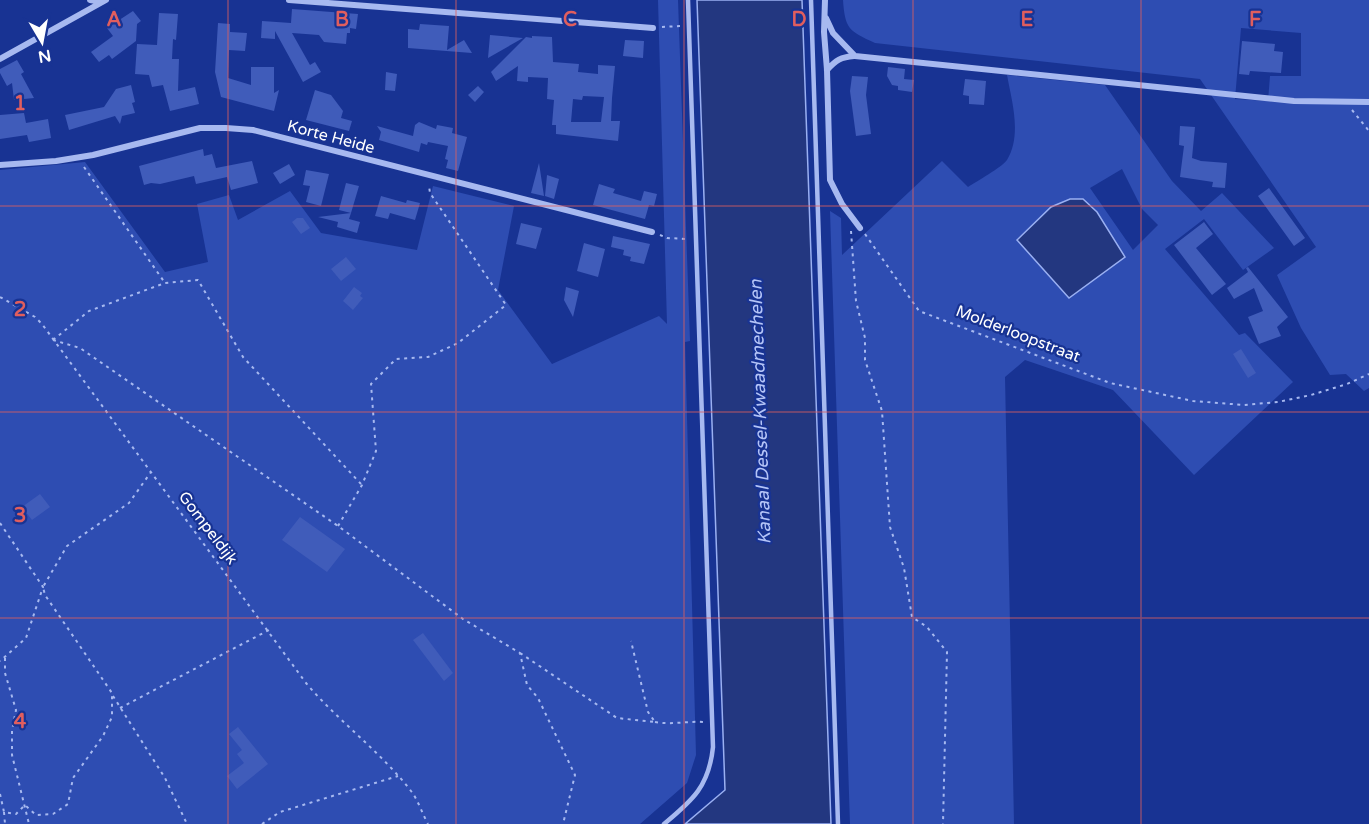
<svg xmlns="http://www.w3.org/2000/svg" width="1369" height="824" font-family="'Varela Round',sans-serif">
	<rect width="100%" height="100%" fill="#183393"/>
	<path fill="#2e4db2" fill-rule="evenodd" d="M658,0H678L690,341L685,342L696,755L687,783L640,824H0V170L85,162L165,272L208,262L197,204L229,195L238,220L290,191L321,233L417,250L433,186L514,206L498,290L552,364L659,316L667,324Z
		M843,0H1369V388L1364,391L1346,374L1330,375L1301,328L1277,275L1316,247L1200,79L875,43C849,31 845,29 843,0ZM1241,28L1301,33V76H1270L1268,101L1235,99Z
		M1007,75L1105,85L1172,181L1201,211L1222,193L1274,248L1243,270L1204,219L1165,249L1239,335L1245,333L1293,382L1194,475L1113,390L1025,360L1005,377L1014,824H850L830,211L841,218L842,255L942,161L968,187C977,181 1001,168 1007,160C1022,135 1012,102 1007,75ZM1122,169L1142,209L1158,225L1133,250L1090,188ZM1033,225L1069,298L1017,240Z"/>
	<path fill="#233780" stroke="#9ab0f2" stroke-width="1.5" d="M697,0H802L831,824H685L725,790Z
		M1070,199H1083L1097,212L1125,257L1069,298L1017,240L1051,207Z"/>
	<path fill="#405cba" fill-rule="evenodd" d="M292,9L358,14L356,29L350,28V33H347L346,44L324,42L319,35L292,33L310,65L315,62L321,72L303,82L275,31V39L261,38L262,21L291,23Z
		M133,11L141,21L137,24L136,41L112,59L109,55L99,62L91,52L113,36L107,28Z
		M159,13L178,14L176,40L173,39L172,59H179L178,91L195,87L199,104L170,111L163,85L152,87L149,75L135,74L137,44L157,45Z
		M218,23L230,24V32L247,33L245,51L229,50L228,78L251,85V67H274V93L279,90L274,111L221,97L215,72Z
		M420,24L449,26L447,50L464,40L472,53L408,48V29L419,30Z
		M490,35L523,38L488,58Z
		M532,36L552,37L553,62L579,64L578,72L598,74V65L615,66L612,98H607H612L611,121H620L618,141L556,134V125H552L554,100L547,99L548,78L528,77V82L517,81L518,66L496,81L491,72L526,37L532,38ZM583,96L604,97L601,122H571L573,99L582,100Z
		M625,40L644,41L643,58L623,56Z
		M1242,41L1275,44L1274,51L1283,52L1281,73L1250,71L1249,75L1239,74Z
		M17,60L24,72L21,74L34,98L14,100L12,83L7,86L0,73V69Z
		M888,67L905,69L904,79L914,80L912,92L898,90V86L892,85L887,76Z
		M386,72L397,74L395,91L385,90Z
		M852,76L868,77L866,95L871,134L856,136L850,91Z
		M965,79L986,81L984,105L969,104V96L963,95Z
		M131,85L135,102L132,103L135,113L122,116L120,124L115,116L69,130L65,115L104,107L116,89Z
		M478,86L484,92L475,102L468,95Z
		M315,90L331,95L343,111L341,118L352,121L349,131L306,120Z
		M24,113L26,123L48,119L51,138L29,142L27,135L0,139V115Z
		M419,122L436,129L437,125L453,128L452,133L467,137L458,171L446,168L448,160L445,159L448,146L428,142L427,145L421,143L419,152L379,140L381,132L377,126L413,136L415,125Z
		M1180,126L1195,127L1192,158L1201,161L1227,163L1225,188L1212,187L1213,182L1180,177L1184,146L1179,145Z
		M203,149L204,156L212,154L216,168L252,161L258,183L231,190L227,177L196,184L194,176L160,184L151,183L144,185L139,166Z
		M539,163L544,196L531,193Z
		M289,164L295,175L280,184L273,173Z
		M306,170L329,174L321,206L306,202L310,186L303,185Z
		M547,175L559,179L554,199L545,196Z
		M346,183L359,186L351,213L339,210Z
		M599,184L615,189L613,193L641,201L644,191L657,194L654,206L649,205L645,219L593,205Z
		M1269,188L1305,238L1294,246L1258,196Z
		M381,196L406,203L407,200L420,203L415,220L390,213L388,219L375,216Z
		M351,213L349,219L360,222L357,233L337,227L338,222L318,217Z
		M297,218H303L310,228L301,234L292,222Z
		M1204,222L1213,234L1196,248L1226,284L1212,295L1174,245Z
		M521,223L542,228L536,249L516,244Z
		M613,236L650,244L644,264L630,261L631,257L623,255L624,250L611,247Z
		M584,243L605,249L598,277L577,271Z
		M346,257L356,269L341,281L331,269Z
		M1248,267L1288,317L1277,327L1281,336L1259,344L1248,317L1263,311L1254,288L1234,299L1227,288L1248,272L1246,268Z
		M354,287L362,293L360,296L363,298L353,310L343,301Z
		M566,287L579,291L573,317L564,300Z
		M1241,349L1256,373L1248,378L1233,354Z
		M40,494L50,507L32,520L22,507Z
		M300,517L345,549L327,572L282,540Z
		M423,633L453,673L444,681L413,640Z
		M238,727L268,764L237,789L227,776L244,763L237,754L242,750L229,734Z"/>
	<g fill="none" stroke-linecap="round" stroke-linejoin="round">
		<path stroke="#a7b9f0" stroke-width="2" stroke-dasharray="3 4.5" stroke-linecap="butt" d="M662,27L680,26
			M1352,110L1369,131
			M84,167L165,283
			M851,231L856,301L865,338V360L882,411L890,527L904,568L912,617L927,627L947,652L943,824
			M865,234L919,311L1110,383L1193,401L1244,405L1278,402L1311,395L1347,384L1369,374
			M660,235L667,238L687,239
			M0,297L35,317L42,324L306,683C338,721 380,751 411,791C418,800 422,813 428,824
			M53,340L80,348L338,526L463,619L520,653L527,685L538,698L575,775L563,824
			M53,340L89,311L165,283L198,280L243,357L361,484
			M0,523L43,587L26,638L0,661
			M338,526L362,485L376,451L371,384L396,359L428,357L458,343L506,305L430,193L429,186
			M520,653L617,718L655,722L648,712L631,641
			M5,658V673L16,710L12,731V755L29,824
			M113,696L165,778L187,824
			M120,708L269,630
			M655,722C671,725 687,721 703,722
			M0,794L4,812L16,814L25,805L36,815L53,814L68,804L73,778L103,736L112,717V693L45,595L43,587L67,546L129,503L151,472
			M4,812L5,824
			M262,824L280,812L398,776"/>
		<path stroke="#a7b9f0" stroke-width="4.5" d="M811,0L838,824
			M664,824C693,800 709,786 713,747L688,0"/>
		<path stroke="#a7b9f0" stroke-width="6" d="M90,0L102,2
			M289,0L653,28
			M825,0L824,32L827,70L830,180L842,204L860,228
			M826,18L833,33L855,56L1294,101L1369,102
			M0,59L106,0
			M827,70C836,60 841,57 854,56
			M0,165L56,161L93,155L200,128H226L253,130L652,232"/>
	</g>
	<path fill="none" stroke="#e05e5e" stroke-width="1.5" stroke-opacity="0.55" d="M228,0V824M456,0V824M684,0V824M913,0V824M1141,0V824M0,206H1369M0,412H1369M0,618H1369"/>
	<g text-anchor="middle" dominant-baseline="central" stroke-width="4.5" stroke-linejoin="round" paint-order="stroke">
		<g font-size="16" fill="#fff" stroke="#183393">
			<text transform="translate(331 137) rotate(15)">Korte Heide</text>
			<text transform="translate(1018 334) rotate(21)">Molderloopstraat</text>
			<text transform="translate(208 528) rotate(53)">Gompeldijk</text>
		</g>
		<g font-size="18" font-style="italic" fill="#b4c4f7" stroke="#183393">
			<text transform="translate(760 412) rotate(-92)">Kanaal Dessel-Kwaadmechelen</text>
		</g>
	</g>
	<g font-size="20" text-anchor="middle" font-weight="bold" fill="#e05e5e" stroke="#183393" stroke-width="4.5" stroke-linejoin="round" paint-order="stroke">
		<text x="114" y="26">A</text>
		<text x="342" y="26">B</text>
		<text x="570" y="26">C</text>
		<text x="799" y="26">D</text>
		<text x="1027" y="26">E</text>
		<text x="1255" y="26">F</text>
		<text x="20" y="110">1</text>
		<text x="20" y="316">2</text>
		<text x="20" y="522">3</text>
		<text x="20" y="728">4</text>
	</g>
	<g transform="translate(42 42) rotate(170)" stroke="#183393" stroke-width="4.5" paint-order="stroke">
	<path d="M0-4.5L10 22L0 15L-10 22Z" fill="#ffffff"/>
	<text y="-9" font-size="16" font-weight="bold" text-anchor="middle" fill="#ffffff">N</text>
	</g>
</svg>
